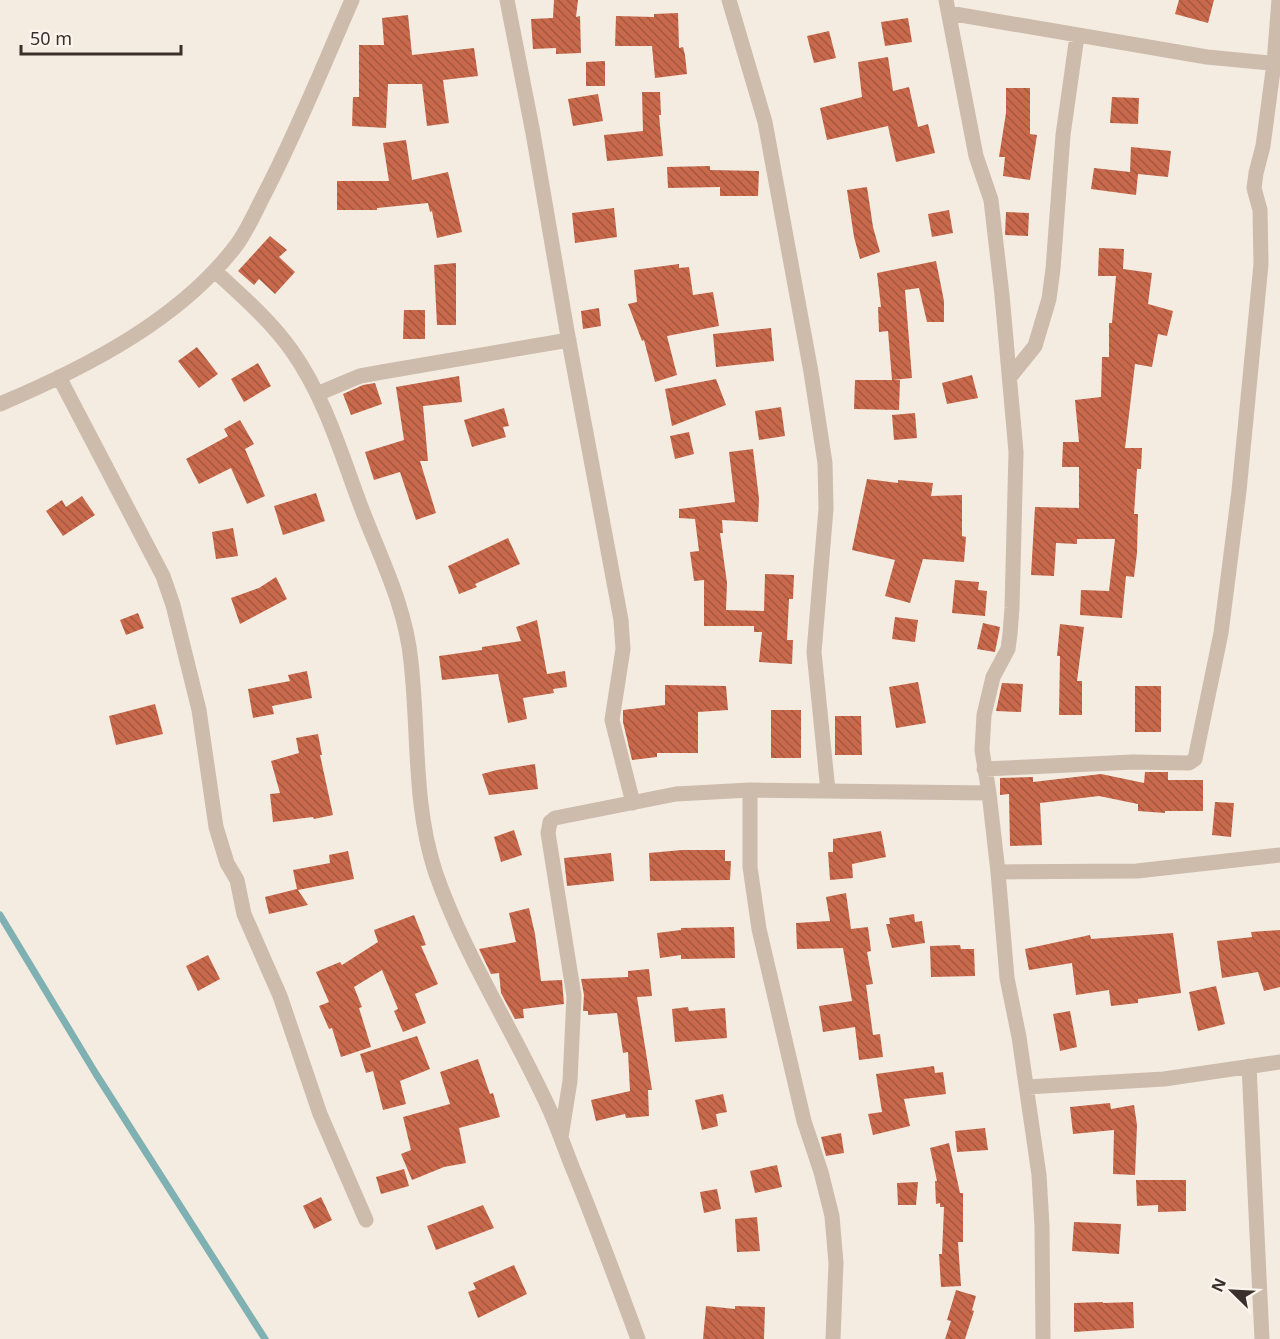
<svg xmlns="http://www.w3.org/2000/svg" width="1280" height="1339" font-family="'Noto Sans',sans-serif">
	<defs>
		<pattern id="building-back-hatch" width="6" height="6" patternUnits="userSpaceOnUse" patternTransform="scale(1.5)"><rect width="6" height="6" fill="#c8694b"/><path d="M-1 5l2 2M0 0l6 6M5-1l2 2" fill="none" stroke="#a4573f"/></pattern>
	</defs>
	<rect width="100%" height="100%" fill="#f4ebe1"/>
	<g fill="none" stroke-linecap="round" stroke-linejoin="round">
		<path stroke="#7fb0b2" stroke-width="7" d="M0,915L96,1074L265,1339"/>
	</g>
	<path fill="url(#building-back-hatch)" d="M554,0H578L576,17L580,16L581,53L556,54V48L533,49L531,19L553,18Z
		M1179,0H1214L1208,23L1175,14Z
		M678,13L679,48L683,47L685,55L687,74L655,78L652,46H615L616,16L654,17V14Z
		M408,15L412,55L474,48L478,76L443,80L449,123L427,126L422,84H388L386,128L352,126L353,97H359V45H384L382,18Z
		M908,18L912,42L885,46L881,22Z
		M829,31L836,58L814,63L807,36Z
		M888,57L893,91L909,87L918,127L928,124L935,153L896,162L888,126L827,140L820,108L862,97L858,62Z
		M605,61V86H586V62Z
		M1006,88H1030V134L1037,135L1030,180L1003,176L1005,157H999L1006,113Z
		M642,92H660L661,115H659L663,156L607,161L604,135L643,131Z
		M598,94L603,121L573,126L568,99Z
		M1112,97L1139,98L1138,124L1110,123Z
		M406,140L412,180L448,172L462,232L437,238L432,211L430,212L428,203L377,208V210H337V181H389L383,143Z
		M1131,147L1171,151L1168,177L1138,174L1136,195L1091,189L1094,168L1130,172Z
		M710,166V170L759,171L758,196H720V187L668,188L667,167Z
		M867,187L873,227L880,252L860,259L854,237L847,190Z
		M614,208L617,237L575,243L572,213Z
		M949,210L953,233L932,237L928,214Z
		M1006,212L1029,213L1028,236L1005,235Z
		M270,236L287,250L279,257L295,272L275,294L259,279L254,285L238,271Z
		M1099,248L1124,249L1123,269L1152,273L1148,304L1173,311L1167,336L1158,334L1152,367L1135,364L1125,448H1142L1141,469H1137L1134,514H1138L1137,553L1134,577L1126,576L1122,618L1080,615L1081,590L1109,591L1115,539H1077V544L1056,543L1054,576L1031,575L1035,507L1079,508V467H1062L1063,442H1079L1075,400L1101,397L1102,357H1109V323H1112L1116,276H1098Z
		M936,261L944,301V322H927L919,288L905,290L912,378L892,380L888,331L879,332L878,307H881L877,273Z
		M456,263V325H437L434,265Z
		M679,264V268L689,267L693,295L713,292L719,326L667,336L677,375L655,382L644,340L642,341L628,304L637,302L634,270Z
		M599,308L601,326L583,329L581,311Z
		M404,310H425V339H403Z
		M771,328L774,361L716,367L713,334Z
		M197,347L218,374L199,388L178,361Z
		M258,363L271,386L244,402L231,379Z
		M972,375L978,398L947,404L942,383Z
		M459,376L462,402L423,406L428,461H420L436,513L416,520L400,472L374,480L365,452L404,440L396,387Z
		M716,379L726,405L672,426L665,389Z
		M855,380H900L899,410L854,409Z
		M375,383L382,404L351,415L343,394L363,385Z
		M781,407L785,436L759,440L755,411Z
		M504,408L509,426L503,427L506,437L472,447L464,420Z
		M915,413L917,438L894,440L892,415Z
		M240,420L254,444L245,449L265,496L247,504L231,468L199,484L186,459L228,436L224,429Z
		M689,432L694,454L675,459L670,436Z
		M753,449L759,499L758,522L722,520L723,533H720L727,583L726,610L764,611L765,574L794,575L793,599H789L787,640H793L792,664L759,662L762,632H754V626H704V580L694,581L690,552L699,551L695,519L679,518V509L735,502L729,452Z
		M867,479L898,483V480L933,483L931,496L962,495V536L966,537L964,562L923,559L910,603L885,596L895,560L852,550Z
		M316,493L325,521L283,535L274,506Z
		M82,496L95,515L63,536L46,511L62,500L66,507Z
		M233,528L238,556L216,559L212,532Z
		M508,538L520,564L475,584L477,587L459,594L448,566Z
		M276,577L287,599L240,624L231,598L259,588Z
		M955,580L979,582L978,590L987,591L985,616L952,613Z
		M138,613L144,628L126,635L120,620Z
		M895,617L918,620L915,642L892,639Z
		M537,620L547,674L565,671L567,687L553,689L554,693L523,698L527,719L508,723L498,674L442,680L439,656L482,650V647L521,641L516,627Z
		M983,623L1000,627L995,652L977,649Z
		M1060,624L1084,627L1077,681H1082V715H1059L1060,656H1057Z
		M307,671L312,698L272,706L274,714L253,718L248,689L290,681L288,675Z
		M918,682L926,723L896,728L889,687Z
		M1002,683L1023,684L1021,712L996,711Z
		M665,685L726,686L728,710L698,712V753H657V757L632,760L623,722V710L665,705Z
		M1135,686H1161V732H1135Z
		M155,704L163,734L116,745L109,716Z
		M771,710H801V758H771Z
		M835,716H861L862,755H835Z
		M318,734L322,755H320L333,815L314,819L313,817L273,822L270,794L280,793L271,761L299,753L296,738Z
		M535,764L538,789L489,795L482,774L497,770Z
		M1145,772H1168V780H1203V811H1165V813L1138,811V804L1099,796L1040,803L1042,845L1010,846L1009,794L1000,795V778L1033,777V782L1101,774L1144,783Z
		M1215,802L1234,803L1231,837L1212,835Z
		M514,830L522,855L501,862L494,837Z
		M881,831L886,857L852,864L853,878L830,880L828,852H833V839Z
		M682,850H725V861H731L730,880L650,881L649,853Z
		M348,851L354,879L298,890L308,905L269,914L265,897L297,889L293,870L330,863L329,855Z
		M611,853L614,881L567,886L564,858Z
		M846,893L851,929L868,927L871,951L867,952L873,984L866,985L873,1035L880,1034L883,1057L859,1060L855,1027L823,1032L819,1006L852,1001L843,948L797,949L796,923L830,921L826,897Z
		M529,908L535,934L541,981L562,980L564,1004L523,1009L524,1018L515,1019L501,993L499,973L491,974L479,949L516,942L509,913Z
		M914,914L915,922L922,921L925,943L892,948L886,924H890L889,918Z
		M414,915L426,945L421,946L438,984L415,994L426,1023L403,1032L394,1011L398,1009L382,970L354,987L362,1007L359,1008L371,1047L341,1057L332,1028L329,1029L319,1006L329,1002L316,972L340,962L342,965L378,942L374,930Z
		M734,927L735,958L681,959V955L660,958L657,933L681,930V928Z
		M1280,930V987L1264,991L1258,972L1222,978L1217,941L1252,937L1251,932Z
		M1173,933L1181,993L1138,999V1003L1111,1006L1109,990L1076,995L1072,963L1029,970L1025,949L1090,935L1091,939Z
		M960,945L961,949H974L975,976L931,977L930,946Z
		M208,955L220,979L198,991L186,966Z
		M649,969L652,996L637,997L652,1090H648L649,1116L626,1118L625,1114L596,1121L591,1100L630,1091L628,1052L623,1053L617,1013L588,1015V1011H583L584,995L581,979L628,977V971Z
		M1216,986L1225,1024L1198,1031L1189,992Z
		M688,1007L689,1011L725,1008L727,1038L675,1042L672,1009Z
		M1070,1011L1077,1047L1060,1051L1053,1014Z
		M417,1036L430,1069L400,1081L406,1104L383,1110L373,1071L366,1073L360,1054Z
		M478,1059L490,1094L493,1093L500,1117L459,1128L466,1163L444,1167L412,1180L401,1154L411,1150L403,1117L450,1104L440,1072Z
		M934,1066L935,1073L943,1072L946,1094L904,1099L910,1126L873,1135L868,1114L882,1112L876,1074Z
		M723,1094L727,1112L716,1114L718,1126L702,1130L695,1100Z
		M1110,1103L1111,1109L1134,1105L1137,1125L1135,1175L1113,1174L1114,1130L1073,1134L1070,1107Z
		M985,1128L988,1150L957,1152L955,1131Z
		M841,1133L844,1153L826,1156L821,1137Z
		M949,1143L960,1193H963V1242H958L961,1286L941,1287L939,1254H942L944,1207H940V1203L936,1204L935,1181H937L930,1148Z
		M777,1165L782,1187L755,1193L750,1171Z
		M404,1169L409,1186L381,1194L376,1177Z
		M1136,1180H1186V1211L1158,1212V1205L1137,1206Z
		M918,1182L916,1205H898L897,1183Z
		M717,1189L721,1209L704,1213L700,1192Z
		M321,1197L332,1220L314,1229L303,1206Z
		M483,1205L494,1228L436,1250L427,1226Z
		M757,1217L760,1251L737,1252L735,1219Z
		M1074,1222L1121,1224L1119,1254L1072,1251Z
		M514,1265L527,1294L478,1318L468,1292L476,1289L473,1283Z
		M956,1290L976,1296L972,1310L974,1311L965,1339H945L951,1321L947,1320Z
		M1103,1302V1303L1133,1302L1134,1328L1074,1332V1303Z
		M706,1306L735,1309V1306L765,1307L764,1339H703Z"/>
	<g fill="none" stroke-linecap="round" stroke-linejoin="round">
		<path stroke="#cdbbac" stroke-width="15" d="M507,0L533,133L567,331L621,620L623,649L612,720L633,803
			M729,0L765,122L811,372L825,463L826,509L814,652L828,791
			M946,0L976,156L991,200L1002,295L1016,452L1012,608L1010,634L1008,649L993,677L984,715L982,750L989,793L998,872L1007,978L1019,1037L1039,1175L1042,1226L1043,1339
			M949,13L1207,57L1280,64
			M215,271C242,296 271,321 292,351C326,399 342,457 363,512C382,561 406,608 411,662C419,732 413,803 435,871C463,953 511,1026 547,1104C557,1125 564,1147 573,1169C596,1225 617,1282 638,1339
			M59,377L163,576L173,605L199,710L216,827L227,863L237,880L244,914L280,996L320,1114L366,1220
			M1010,377L1035,346L1049,299L1053,269L1063,135L1077,36
			M317,394L360,376L382,372L569,340
			M0,404C85,368 182,319 238,243C249,227 257,208 266,191C298,129 324,64 352,0
			M984,769L1133,762L1189,763L1195,759L1221,633L1239,491L1261,264L1260,210L1254,188L1256,173L1263,146L1274,63L1279,0
			M750,790V867L759,929L804,1121L821,1172L832,1216L836,1263L833,1339
			M998,872L1137,871L1280,855
			M1249,1066L1262,1339
			M1027,1087L1164,1079L1280,1062
			M561,1137L570,1081L574,996L548,833L550,822L555,818L676,794L750,790L989,793"/>
	</g>
	<g transform="translate(1232 1291) rotate(294)" stroke="#fbf5ee" stroke-width="4.5" paint-order="stroke">
	<path d="M0-4.5L10 22L0 15L-10 22Z" fill="#3b302b"/>
	<text y="-9" font-size="16" font-weight="bold" text-anchor="middle" fill="#3b302b">N</text>
	</g>
	<path d="M21 45v9h160v-9" fill="none" stroke="#3b302b" stroke-width="3"/>
	<text x="30" y="45" font-size="18" fill="#3b302b" stroke="#fbf5ee" stroke-width="4.5" paint-order="stroke">50 m</text>
</svg>
